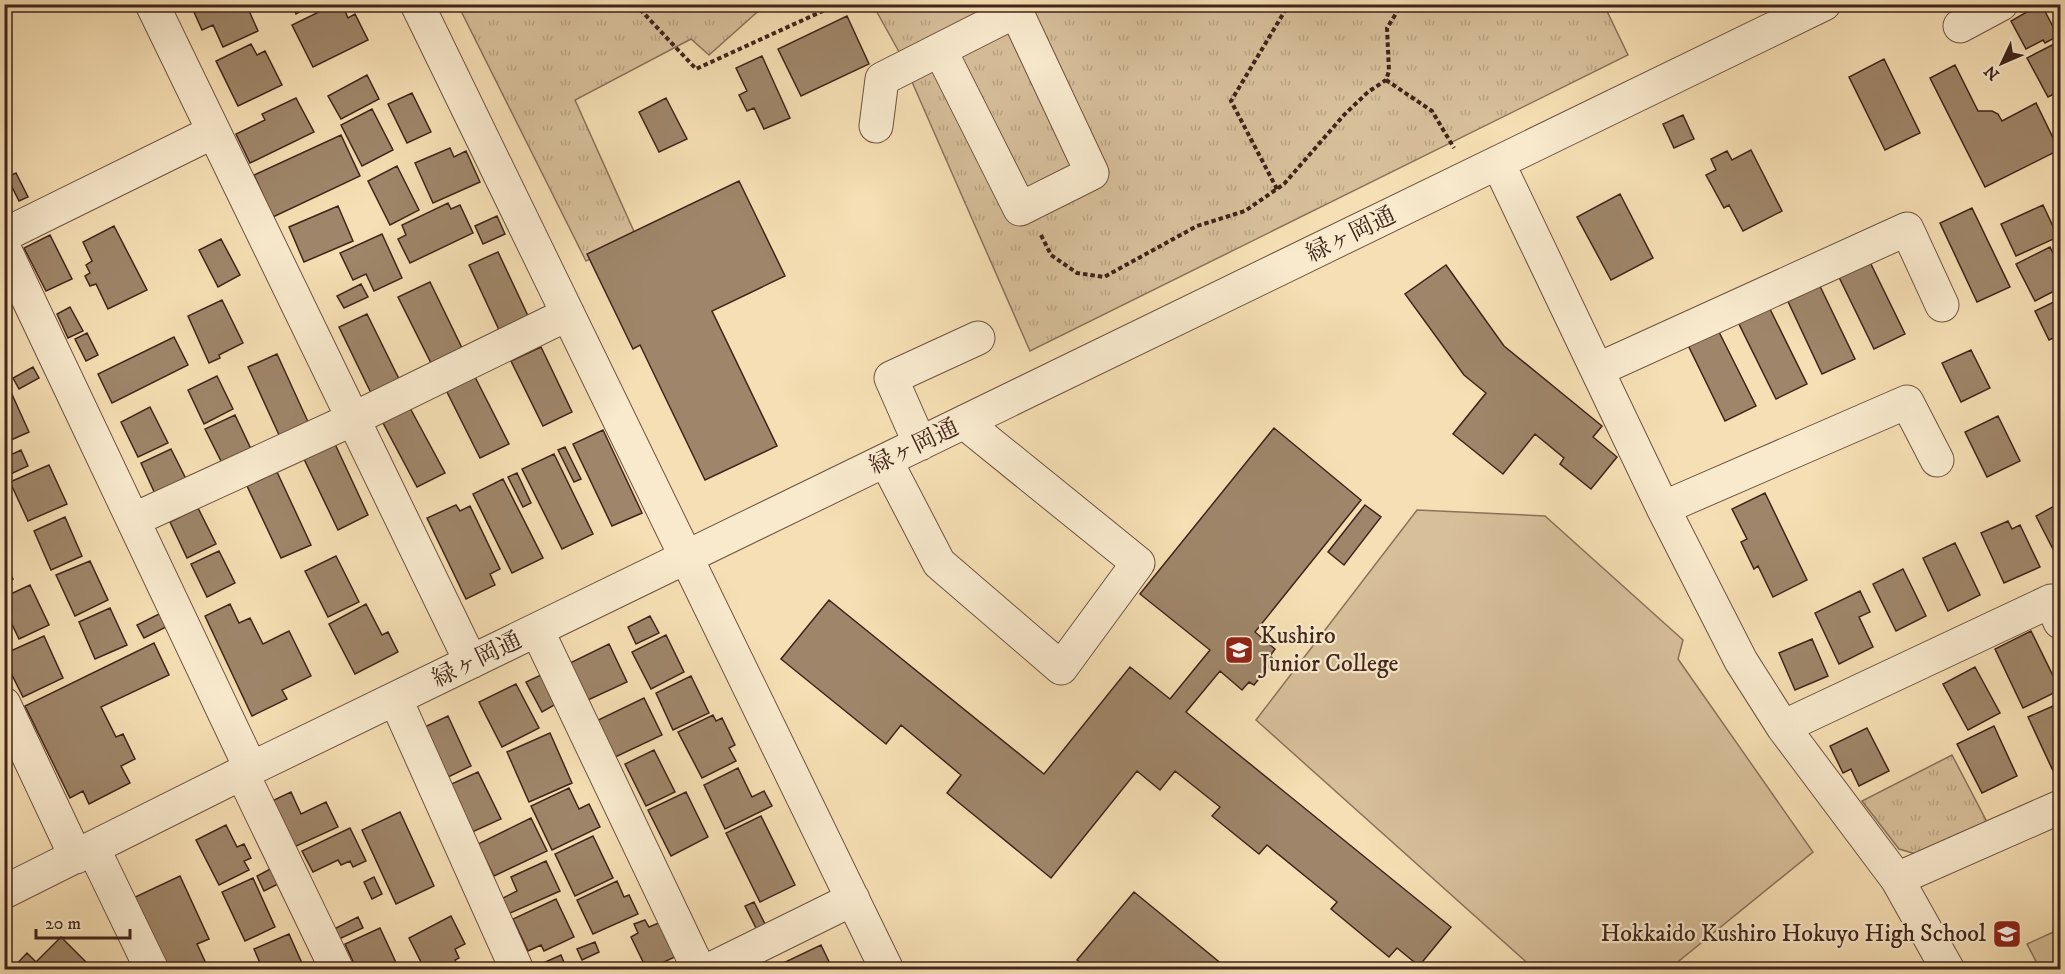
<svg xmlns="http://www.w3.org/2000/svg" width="2065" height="974" font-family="'IM FELL DW Pica','Noto Serif JP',serif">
	<defs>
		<pattern id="grass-tufts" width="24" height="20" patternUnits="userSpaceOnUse" patternTransform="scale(1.5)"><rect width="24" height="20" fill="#d7bf9a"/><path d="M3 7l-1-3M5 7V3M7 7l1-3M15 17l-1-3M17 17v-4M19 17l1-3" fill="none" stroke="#baa484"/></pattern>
	</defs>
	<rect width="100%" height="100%" fill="#f6dfb4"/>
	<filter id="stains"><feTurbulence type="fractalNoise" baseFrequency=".00333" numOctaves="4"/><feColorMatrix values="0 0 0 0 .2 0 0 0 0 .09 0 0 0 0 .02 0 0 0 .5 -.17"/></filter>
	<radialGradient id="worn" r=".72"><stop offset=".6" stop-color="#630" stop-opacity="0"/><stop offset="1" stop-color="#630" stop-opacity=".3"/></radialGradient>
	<path fill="url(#grass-tufts)" stroke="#8c725a" stroke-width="1.5" d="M458,5H765L709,55L691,39L575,100L636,236L586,261Z
		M873,5H1604L1628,55L1030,351L898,50Z
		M1952,755L1987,822L1923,856L1899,849L1862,801Z"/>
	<path fill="#d7bf9a" stroke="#8c725a" stroke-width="1.5" d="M1417,510L1545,516L1683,640L1678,659L1813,852L1669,969H1534L1256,720Z
		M2060,929V969H2040L2027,944Z"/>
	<path fill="#9f866a" stroke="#40251a" stroke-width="1.5" d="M210,4H246L258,31L223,47L213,25L202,30L194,12Z
		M292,4H314L296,14Z
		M335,4H342L348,18L355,14L368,40L313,67L292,25Z
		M2041,4L2058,36L2045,43L2043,40L2026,49L2011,21Z
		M847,16L869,64L801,96L778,49Z
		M2060,41V91L2048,97L2027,58Z
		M251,44L257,55L265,51L282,85L238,106L216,61Z
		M762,56L790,118L764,129L754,108L747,111L739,95L747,91L736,68Z
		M1884,59L1920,133L1885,150L1849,77Z
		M1955,65L1978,111H1992L1998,114L2002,121L2036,103L2059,150L1985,187L1930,78Z
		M367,75L379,99L341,119L328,96Z
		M412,93L431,132L407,143L388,104Z
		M296,98L314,132L250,163L236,134L265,120L262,114Z
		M666,98L687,139L659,152L639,112Z
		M372,109L393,150L362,166L341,125Z
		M1683,115L1694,139L1674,148L1663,124Z
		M341,135L360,176L273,217L254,175Z
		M450,148L454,157L466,151L480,182L433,203L415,163Z
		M1751,150L1782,211L1743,231L1729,205L1724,208L1706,175L1716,170L1711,159L1727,151L1732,160Z
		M397,166L419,210L390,225L368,181Z
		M16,173L28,197L19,201L7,177Z
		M739,181L785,276L712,311L777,446L705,480L640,345L633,349L587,254Z
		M1620,194L1653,258L1611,280L1577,217Z
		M448,203L451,209L460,205L473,233L410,263L398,239L406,235L402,225Z
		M2043,205L2058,237L2016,256L2001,224Z
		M338,206L353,241L304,262L289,227Z
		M1972,208L2010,287L1977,302L1940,223Z
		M497,216L505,234L483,244L475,226Z
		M114,226L147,290L108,309L96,284L90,286L85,276L90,273L86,265L92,261L83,242Z
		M382,234L402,278L374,291L366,274L353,280L340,253Z
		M50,235L72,279L46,291L24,248Z
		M221,239L240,275L218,287L199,250Z
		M2050,247L2060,268V288L2035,301L2016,264Z
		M498,252L529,318L500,332L469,265Z
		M1867,256L1905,334L1874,349L1836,271Z
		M1446,265L1504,346L1602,426L1593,437L1617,457L1591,489L1560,464L1564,458L1535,434L1503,474L1453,434L1486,393L1464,375L1405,294Z
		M1817,280L1855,359L1822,374L1785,295Z
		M430,282L462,348L431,363L398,297Z
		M361,284L368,297L344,308L337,296Z
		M2060,299V335L2049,340L2035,311Z
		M222,300L243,343L219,355L220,358L209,363L188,316Z
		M1766,301L1807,384L1776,399L1735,316Z
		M70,307L83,331L68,338L57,314Z
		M367,314L399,379L371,393L339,327Z
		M1715,324L1756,406L1725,421L1685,339Z
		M87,333L98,355L86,361L75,339Z
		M174,337L188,365L112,403L98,374Z
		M541,347L572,412L543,426L511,361Z
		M1971,350L1990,388L1961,402L1942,363Z
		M277,354L309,424L280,437L248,367Z
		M33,367L39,378L19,389L13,378Z
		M474,375L509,444L480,458L446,390Z
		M217,376L233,409L204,424L188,390Z
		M6,381L29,432L4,443V382Z
		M150,407L168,443L138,457L121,422Z
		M410,408L445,473L417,487L383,423Z
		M235,415L251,449L222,463L205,429Z
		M1998,416L2020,461L1987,477L1965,432Z
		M1274,428L1361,500L1255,632L1275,649L1270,656L1274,660L1254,685L1249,682L1242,690L1220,671L1186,712L1451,927L1419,966L1397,948L1389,957L1331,909L1337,902L1267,845L1259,854L1212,816L1220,807L1175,771L1160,790L1137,771L1051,878L947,793L961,775L901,725L886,744L781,659L829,600L1044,774L1130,667L1170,699L1210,650L1140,594Z
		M603,430L642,513L612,526L573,444Z
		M335,444L368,515L338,530L304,459Z
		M565,447L581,479L574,482L558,450Z
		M171,449L188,483L157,498L141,463Z
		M21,450L28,466L4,477V458Z
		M554,454L593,534L562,549L522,469Z
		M49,465L67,504L28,521L10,482Z
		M277,472L311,545L281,558L247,486Z
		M517,473L531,503L523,507L508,477Z
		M503,479L543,558L512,573L473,494Z
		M1765,493L1807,580L1773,597L1758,566L1754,569L1741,542L1747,539L1732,509Z
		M2060,503V563L2036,516Z
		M456,505L460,511L470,506L500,569L490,574L495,585L466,599L427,518Z
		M1365,505L1381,517L1344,565L1328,552Z
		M198,508L216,544L187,558L170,522Z
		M65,517L82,556L51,570L34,531Z
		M2008,521L2012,529L2020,525L2040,567L2004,583L1981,533Z
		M1955,543L1980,595L1948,611L1923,558Z
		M219,551L235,583L207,597L191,564Z
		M336,556L359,602L328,617L305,571Z
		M4,559L13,579L4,583Z
		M90,561L108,600L75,616L56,575Z
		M1903,569L1926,616L1896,631L1873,584Z
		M30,585L49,625L19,639L7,614L4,615V597Z
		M1860,591L1870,612L1859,617L1873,647L1839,664L1815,613Z
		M230,604L239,623L250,618L263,644L289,631L311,676L282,690L287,699L252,716L205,616Z
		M366,604L382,635L388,632L398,652L355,674L329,624Z
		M110,608L127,645L95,659L79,622Z
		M163,612L170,625L144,638L137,625Z
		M650,616L659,633L636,644L628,627Z
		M2031,631L2060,690L2023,708L1995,649Z
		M666,635L684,672L651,689L632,652Z
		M44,636L63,678L23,697L4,659V654Z
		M1812,639L1828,676L1795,690L1779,653Z
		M154,643L169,675L101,707L116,737L123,734L135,759L121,766L130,783L89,804L83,791L70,798L25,706Z
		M609,644L627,682L588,700L570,663Z
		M1975,667L2000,713L1968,730L1943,684Z
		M541,675L556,704L542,712L526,682Z
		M691,676L709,713L673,730L656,693Z
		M516,684L539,728L502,747L479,702Z
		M644,698L662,735L611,759L594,722Z
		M2060,703V769L2054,773L2028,717Z
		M713,715L716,721L722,718L735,745L729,748L736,761L702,778L678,732Z
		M448,716L471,766L442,780L418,730Z
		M1994,726L2017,776L1982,793L1957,744Z
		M1867,728L1889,771L1859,786L1851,769L1843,773L1830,746Z
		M550,733L572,783L529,802L507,752Z
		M654,750L675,792L646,806L625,764Z
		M738,768L752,797L764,791L772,806L725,829L704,785Z
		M478,772L501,819L470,833L447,786Z
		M569,788L579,809L589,804L600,827L552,850L531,806Z
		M291,792L301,814L326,802L338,827L294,847L272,801Z
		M686,792L708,837L671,856L648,810Z
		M400,812L434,886L396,904L362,830Z
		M761,816L795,885L760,902L726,833Z
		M531,818L547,851L494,876L478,844Z
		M226,825L237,847L244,844L251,858L244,861L249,870L219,885L196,840Z
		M350,828L366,861L353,867L350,861L341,865L338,860L313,872L302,851Z
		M593,836L613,878L575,896L555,854Z
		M546,861L560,891L508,914L501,899L517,891L511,877Z
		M274,867L282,882L264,891L257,876Z
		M180,876L209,939L197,944L209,970H166L133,898Z
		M374,877L382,894L372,899L364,882Z
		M253,878L275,927L245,941L222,892Z
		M617,881L624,897L629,895L638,914L593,934L577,900Z
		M1134,892L1229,970H1088L1077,960Z
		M556,899L574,937L544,951L541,945L528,951L513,919Z
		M754,902L766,926L757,930L745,906Z
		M451,916L465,944L455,949L459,958L455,960L460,970H425L409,938Z
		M358,917L363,928L339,939L334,929Z
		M645,920L649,927L661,922L677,956L647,970L631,937L638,933L634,924Z
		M380,928L398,967L393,970H357L345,944Z
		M289,934L305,970H263L254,949Z
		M61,937L94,970H11L27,953L36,962Z
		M595,942L599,952L582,960L577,949Z
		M821,945L833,970H786L783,963Z
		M561,955L567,970H536L534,967Z"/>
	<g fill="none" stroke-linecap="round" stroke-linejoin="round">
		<g stroke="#6e5440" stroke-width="35">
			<path id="minor" d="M152,4L471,662
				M417,4L887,970
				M1960,26L2001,4
				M876,126L882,79L1016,11L1092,173L1020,209L940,50
				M1498,163L1663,508L1741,661L1783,727L1897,879L1948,970
				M4,235L213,132
				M4,248L251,769
				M1597,370L1907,229L1942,305
				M920,444L891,378L978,338
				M886,461L939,563L1061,668L1138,563L965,423
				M1663,508L1907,402L1937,460
				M133,520L353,419L568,314
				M537,630L699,970
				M396,700L517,970
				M4,704L76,857
				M1783,727L2051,601L2060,622
				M242,773L337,970
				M93,848L152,970
				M1897,879L2060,807
				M4,892L242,773L1824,4
				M709,970L853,899"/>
		</g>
		<path stroke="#40251a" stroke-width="4" stroke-dasharray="4.5 3" stroke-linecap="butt" d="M635,4L696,69L838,4
			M1386,80L1432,111L1454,148
			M1277,189L1231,101L1289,4
			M1041,235L1051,255L1077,273L1104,277L1197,226L1245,211L1284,184L1344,115L1368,92L1386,80L1389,71L1387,28L1402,4"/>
		<use href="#minor" stroke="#f9eace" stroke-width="33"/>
	</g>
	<defs>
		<g id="university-square" transform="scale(1.5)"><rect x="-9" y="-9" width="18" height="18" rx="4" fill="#8f2418" stroke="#f9eace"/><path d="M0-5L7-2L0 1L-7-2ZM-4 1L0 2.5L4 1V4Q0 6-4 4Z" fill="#fff"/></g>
		<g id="school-square" transform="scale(1.5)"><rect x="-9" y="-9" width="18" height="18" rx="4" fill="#8f2418" stroke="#f9eace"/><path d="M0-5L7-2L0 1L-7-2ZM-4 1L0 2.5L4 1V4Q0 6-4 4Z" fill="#fff"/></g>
	</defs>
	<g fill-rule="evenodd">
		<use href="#university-square" x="1239" y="650"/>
		<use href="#school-square" x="2007" y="934"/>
	</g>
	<g text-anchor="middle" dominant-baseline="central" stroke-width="4.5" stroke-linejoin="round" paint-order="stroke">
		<g font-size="24" fill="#40251a" stroke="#f9eace">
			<text transform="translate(1351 235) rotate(-26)">緑ヶ岡通</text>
			<text transform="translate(914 447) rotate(-26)">緑ヶ岡通</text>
			<text transform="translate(477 660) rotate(-26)">緑ヶ岡通</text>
		</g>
		<g font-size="24" fill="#40251a" stroke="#f9eace" text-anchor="start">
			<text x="1260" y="636">Kushiro<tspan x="1260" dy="28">Junior College</tspan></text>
			<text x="1986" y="934" text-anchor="end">Hokkaido Kushiro Hokuyo High School</text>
		</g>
	</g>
	<rect width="2065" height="974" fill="none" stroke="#f6dfb4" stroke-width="24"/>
	<rect x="6" y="6" width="2053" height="962" fill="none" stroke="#40251a" stroke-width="3"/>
	<rect x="12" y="12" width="2041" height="950" fill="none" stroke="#40251a" stroke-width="1.5"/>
	<g transform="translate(2002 63) rotate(226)" stroke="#f9eace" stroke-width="4.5" paint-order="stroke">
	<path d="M0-4.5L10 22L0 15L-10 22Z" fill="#40251a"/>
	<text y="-9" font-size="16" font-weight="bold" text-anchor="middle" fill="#40251a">N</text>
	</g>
	<path d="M36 929v9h94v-9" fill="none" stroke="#40251a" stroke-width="3"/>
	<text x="45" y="929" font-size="18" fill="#40251a" stroke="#f9eace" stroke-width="4.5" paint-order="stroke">20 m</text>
	<rect width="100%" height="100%" filter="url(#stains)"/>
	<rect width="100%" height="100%" fill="url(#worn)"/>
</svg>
